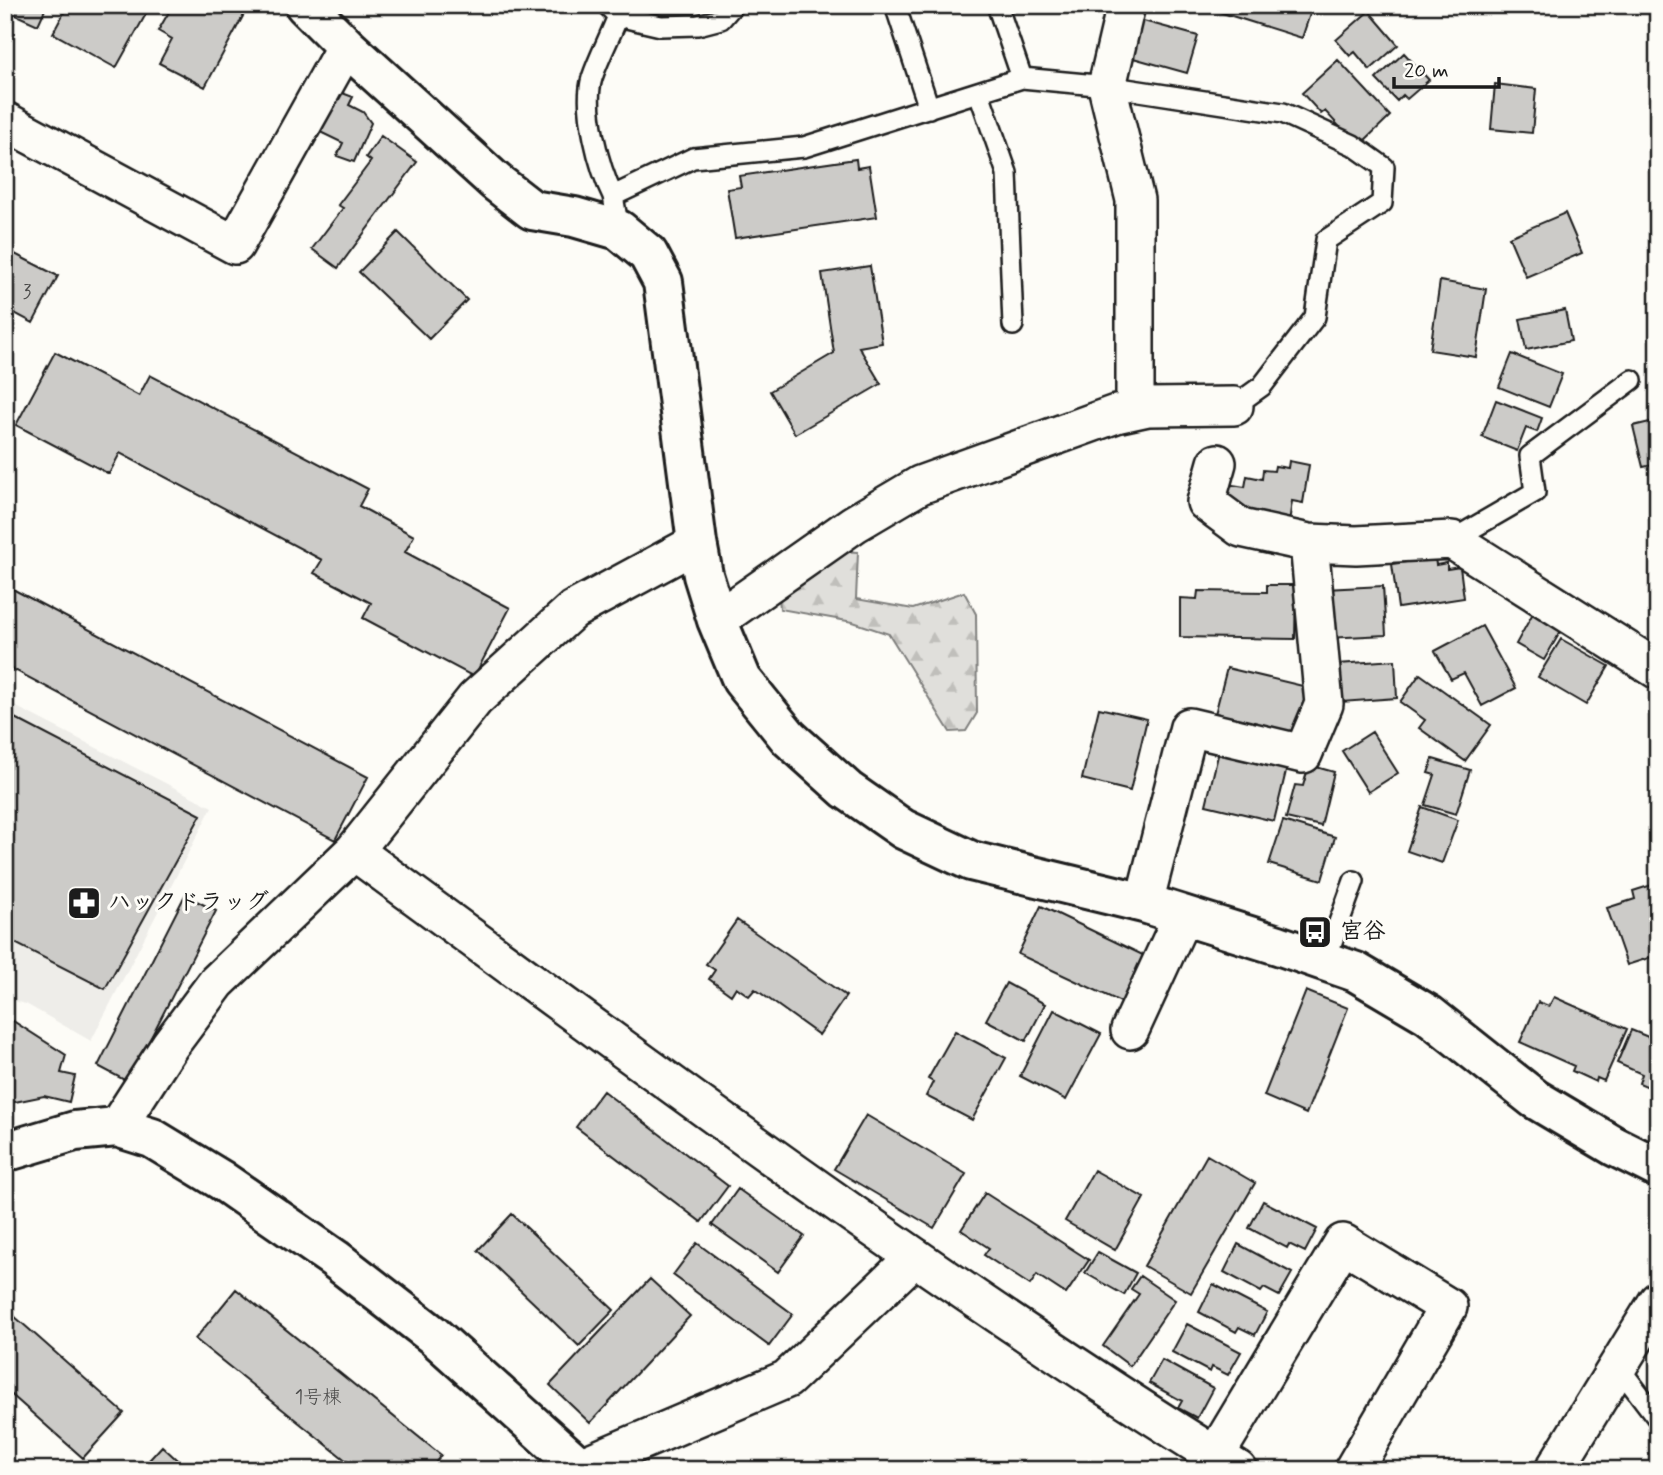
<svg xmlns="http://www.w3.org/2000/svg" width="1663" height="1475" font-family="Mynerve,'Klee One',sans-serif">
	<defs>
		<pattern id="forest-firs" width="22" height="20" patternUnits="userSpaceOnUse" patternTransform="scale(1.75)"><rect width="22" height="20" fill="#e0dfdb"/><path d="M5 1l3.5 6h-7zM16 11l3.5 6h-7z" fill="#c0bfbb"/></pattern>
	</defs>
	<rect width="100%" height="100%" fill="#fdfcf7"/>
	<filter id="ink" filterUnits="userSpaceOnUse"><feTurbulence type="fractalNoise" baseFrequency=".0143" numOctaves="2"/><feDisplacementMap in="SourceGraphic" scale="14" xChannelSelector="R" yChannelSelector="G"/><feConvolveMatrix kernelMatrix="1 2 1 2 8 2 1 2 1" color-interpolation-filters="sRGB"/></filter>
	<g filter="url(#ink)">
		<path fill="#eeede9" d="M5,701L212,807L91,1041L26,1004L5,999Z"/>
		<path fill="url(#forest-firs)" stroke="#7e7e7c" stroke-width="2" d="M841,551L858,552L856,599L913,609L964,592L976,614L977,713L966,731L950,732L889,634L853,622L780,609L779,597Z"/>
		<path fill="#cccbc8" stroke="#1c1c1c" stroke-width="2" d="M5,5H47L38,25L5,10Z
			M68,5H151L116,68L53,33Z
			M173,5H249L205,87L159,63L172,39L158,31Z
			M1197,5H1313L1302,38Z
			M1369,11L1398,45L1370,70L1355,52L1350,56L1336,40Z
			M1136,19L1198,36L1187,73L1126,56Z
			M1404,53L1429,80L1407,99L1403,95L1397,101L1376,79Z
			M1338,60L1390,116L1362,143L1353,134L1349,137L1325,111L1321,114L1302,93Z
			M1495,84L1536,89L1532,133L1491,129Z
			M337,91L353,97L349,105L363,112L371,123L354,162L337,156L343,143L316,130Z
			M381,136L417,162L338,268L312,249L343,208L338,205L371,161L366,157Z
			M856,159L857,168L869,166L877,217L735,238L727,189L741,187L739,176Z
			M1565,213L1582,253L1526,277L1509,237Z
			M398,232L467,300L429,339L359,272Z
			M5,249L58,276L33,323L5,308Z
			M870,266L882,343L859,347L881,384L795,434L770,391L834,353L822,273Z
			M1440,281L1486,289L1476,357L1430,350Z
			M1565,310L1571,341L1526,350L1520,319Z
			M55,352L139,396L150,375L368,489L359,506L414,536L405,552L510,608L474,677L363,618L371,603L314,573L322,560L120,453L109,474L16,425Z
			M1512,354L1562,374L1549,407L1499,387Z
			M1496,400L1542,418L1537,432L1526,428L1517,451L1482,437Z
			M1658,420V464L1643,467L1633,426Z
			M1289,461L1309,465L1303,503L1292,501L1289,523L1221,512L1226,484L1245,487L1247,476L1262,479L1263,470L1274,471L1275,466L1288,468Z
			M1435,558L1436,565L1447,563V569L1460,567L1464,598L1398,608L1392,564Z
			M5,585L368,777L335,840L5,665Z
			M1267,585H1296L1295,639L1180,637V598L1197,599L1198,591L1267,592Z
			M1383,586L1386,635L1327,638L1325,589Z
			M1533,613L1562,629L1544,660L1516,644Z
			M1482,626L1516,688L1482,706L1464,673L1451,679L1435,651Z
			M1561,639L1609,666L1586,705L1538,677Z
			M1395,660L1397,698L1341,702L1338,664Z
			M1227,668L1311,688L1299,736L1215,714Z
			M1420,674L1491,725L1465,761L1419,728L1425,720L1400,702Z
			M1099,708L1147,719L1130,791L1082,779Z
			M5,713L201,815L105,989L5,938Z
			M1372,732L1398,773L1368,792L1342,751Z
			M1220,747L1288,763L1274,821L1206,805Z
			M1433,759L1470,770L1456,814L1425,805L1435,775L1428,773Z
			M1309,765L1334,772L1321,826L1286,818L1295,785L1303,786Z
			M1422,807L1458,820L1442,863L1407,851Z
			M1283,821L1335,837L1322,880L1269,864Z
			M1658,883V955L1627,965L1607,908L1635,899L1633,891Z
			M185,895L216,911L128,1082L98,1066Z
			M1041,906L1149,958L1127,1005L1018,954Z
			M737,920L846,996L819,1035L755,989L749,996L736,987L731,995L709,979L715,970L706,964Z
			M1006,983L1045,1004L1026,1041L986,1020Z
			M1306,991L1348,1008L1306,1114L1264,1096Z
			M1554,997L1627,1029L1604,1081L1597,1078L1596,1082L1572,1071L1574,1066L1520,1042L1538,1002L1549,1006Z
			M1054,1010L1101,1034L1066,1100L1020,1076Z
			M5,1020L13,1021L66,1055L61,1073L75,1076L69,1102L44,1096L5,1104Z
			M1631,1030L1658,1041V1091L1639,1083L1642,1074L1617,1063Z
			M955,1031L1006,1058L972,1120L926,1096L933,1082L928,1079Z
			M603,1091L728,1186L701,1222L576,1127Z
			M866,1115L966,1174L934,1228L834,1169Z
			M1207,1155L1255,1183L1191,1293L1144,1266Z
			M1094,1170L1144,1198L1115,1250L1065,1221Z
			M738,1189L804,1236L778,1272L712,1225Z
			M985,1193L1089,1260L1066,1294L1037,1275L1030,1285L984,1255L989,1248L961,1230Z
			M1263,1201L1317,1229L1305,1252L1289,1244L1287,1248L1249,1228Z
			M512,1214L614,1310L579,1346L478,1250Z
			M697,1243L793,1314L769,1346L673,1275Z
			M1238,1244L1292,1273L1279,1296L1264,1288L1261,1292L1224,1272Z
			M1098,1252L1136,1273L1124,1295L1085,1273Z
			M1140,1276L1175,1300L1130,1366L1103,1346L1139,1294L1131,1289Z
			M650,1279L690,1316L590,1423L550,1385Z
			M1213,1284L1267,1312L1255,1335L1239,1327L1236,1332L1199,1312Z
			M236,1289L441,1455L430,1470H358L195,1339Z
			M5,1308L124,1413L83,1458L5,1389Z
			M1187,1324L1241,1352L1228,1375L1212,1367L1210,1372L1172,1352Z
			M1162,1360L1213,1388L1197,1418L1178,1408L1182,1401L1149,1383Z
			M162,1446L188,1470H140Z"/>
		<g fill="none" stroke-linecap="round" stroke-linejoin="round">
			<g stroke="#1c1c1c" stroke-width="24">
				<path id="lane" d="M607,5L618,16L661,26L698,25L721,19L733,5
					M895,5L929,108
					M997,5L1022,78
					M979,93L1007,173L1013,325
					M613,196C599,168 583,108 592,78C599,57 610,37 618,16
					M619,230L613,196L693,158L804,147L1022,78L1107,86L1283,113L1353,145L1384,167L1382,203L1326,240L1315,317L1262,386L1234,406
					M1452,540L1535,492L1530,456L1632,380
					M1325,961L1354,881
					M1617,1365L1658,1419"/>
			</g>
			<g stroke="#1c1c1c" stroke-width="42">
				<path id="street" d="M1126,5L1107,86L1135,200V409
					M5,121L235,245L346,46
					M1217,463L1206,502L1241,528L1309,543L1356,545L1452,540L1658,670
					M717,620L854,524L920,485L1116,414L1148,407L1234,406
					M354,851C643,1064 932,1280 1238,1470
					M1144,903L1189,727L1303,754L1324,704L1309,543
					M1130,1030L1183,915
					M117,1127L170,1045L217,982L354,851L475,699L573,610L697,543
					M1215,1456L1343,1243L1448,1307L1353,1470
					M580,1467L787,1379L915,1257
					M1554,1470L1658,1301"/>
			</g>
			<g stroke="#1c1c1c" stroke-width="44">
				<path id="secondary" d="M305,5L346,46L496,182L532,210L574,217L619,230L648,254L663,282L697,543L703,575L717,620L742,680L789,738L847,790L903,829L971,861L1144,903L1278,945L1356,972L1429,1015L1535,1099L1614,1146L1658,1168
					M5,1152L75,1131L117,1127L152,1138L221,1180L335,1259L433,1335L583,1470"/>
			</g>
			<use href="#lane" stroke="#fdfcf7" stroke-width="19"/>
			<use href="#street" stroke="#fdfcf7" stroke-width="37"/>
			<use href="#secondary" stroke="#fdfcf7" stroke-width="38"/>
		</g>
	</g>
	<defs>
		<g id="pharmacy-square" transform="scale(1.75)"><rect x="-9" y="-9" width="18" height="18" rx="4" fill="#1c1c1c" stroke="#fdfcf7"/><path d="M-2-6h4v4h4v4h-4v4h-4v-4h-4v-4h4Z" fill="#fff"/></g>
		<g id="bus-square" transform="scale(1.75)"><rect x="-9" y="-9" width="18" height="18" rx="4" fill="#1c1c1c" stroke="#fdfcf7"/><path d="M-5-6H5V4H4V6H2V4H-2V6H-4V4H-5ZM-3.5-4V0h7V-4ZM-3.5 1.2v1.5H-2V1.2ZM2 1.2v1.5H3.5V1.2Z" fill="#fff"/></g>
	</defs>
	<g fill-rule="evenodd">
		<use href="#pharmacy-square" x="84" y="903"/>
		<use href="#bus-square" x="1315" y="932"/>
	</g>
	<g text-anchor="middle" dominant-baseline="central" stroke-width="6" stroke-linejoin="round" paint-order="stroke">
		<g font-size="19" fill="#484847">
			<text x="27" y="292">3</text>
			<text x="318" y="1397">1号棟</text>
		</g>
		<g font-size="23" font-weight="bold" fill="#1c1c1c" stroke="#fdfcf7" text-anchor="start">
			<text x="108" y="903">ハックドラッグ</text>
			<text x="1340" y="932">宮谷</text>
		</g>
	</g>
	<rect width="1663" height="1475" fill="none" stroke="#fdfcf7" stroke-width="28"/>
	<rect x="14" y="14" width="1635" height="1447" fill="none" stroke="#1c1c1c" stroke-width="2.5" filter="url(#ink)"/>
	<path d="M1394 77v10h105v-10" fill="none" stroke="#1c1c1c" stroke-width="3.5"/>
	<text x="1404" y="77" font-size="21" fill="#1c1c1c" stroke="#fdfcf7" stroke-width="5" paint-order="stroke">20 m</text>
</svg>
